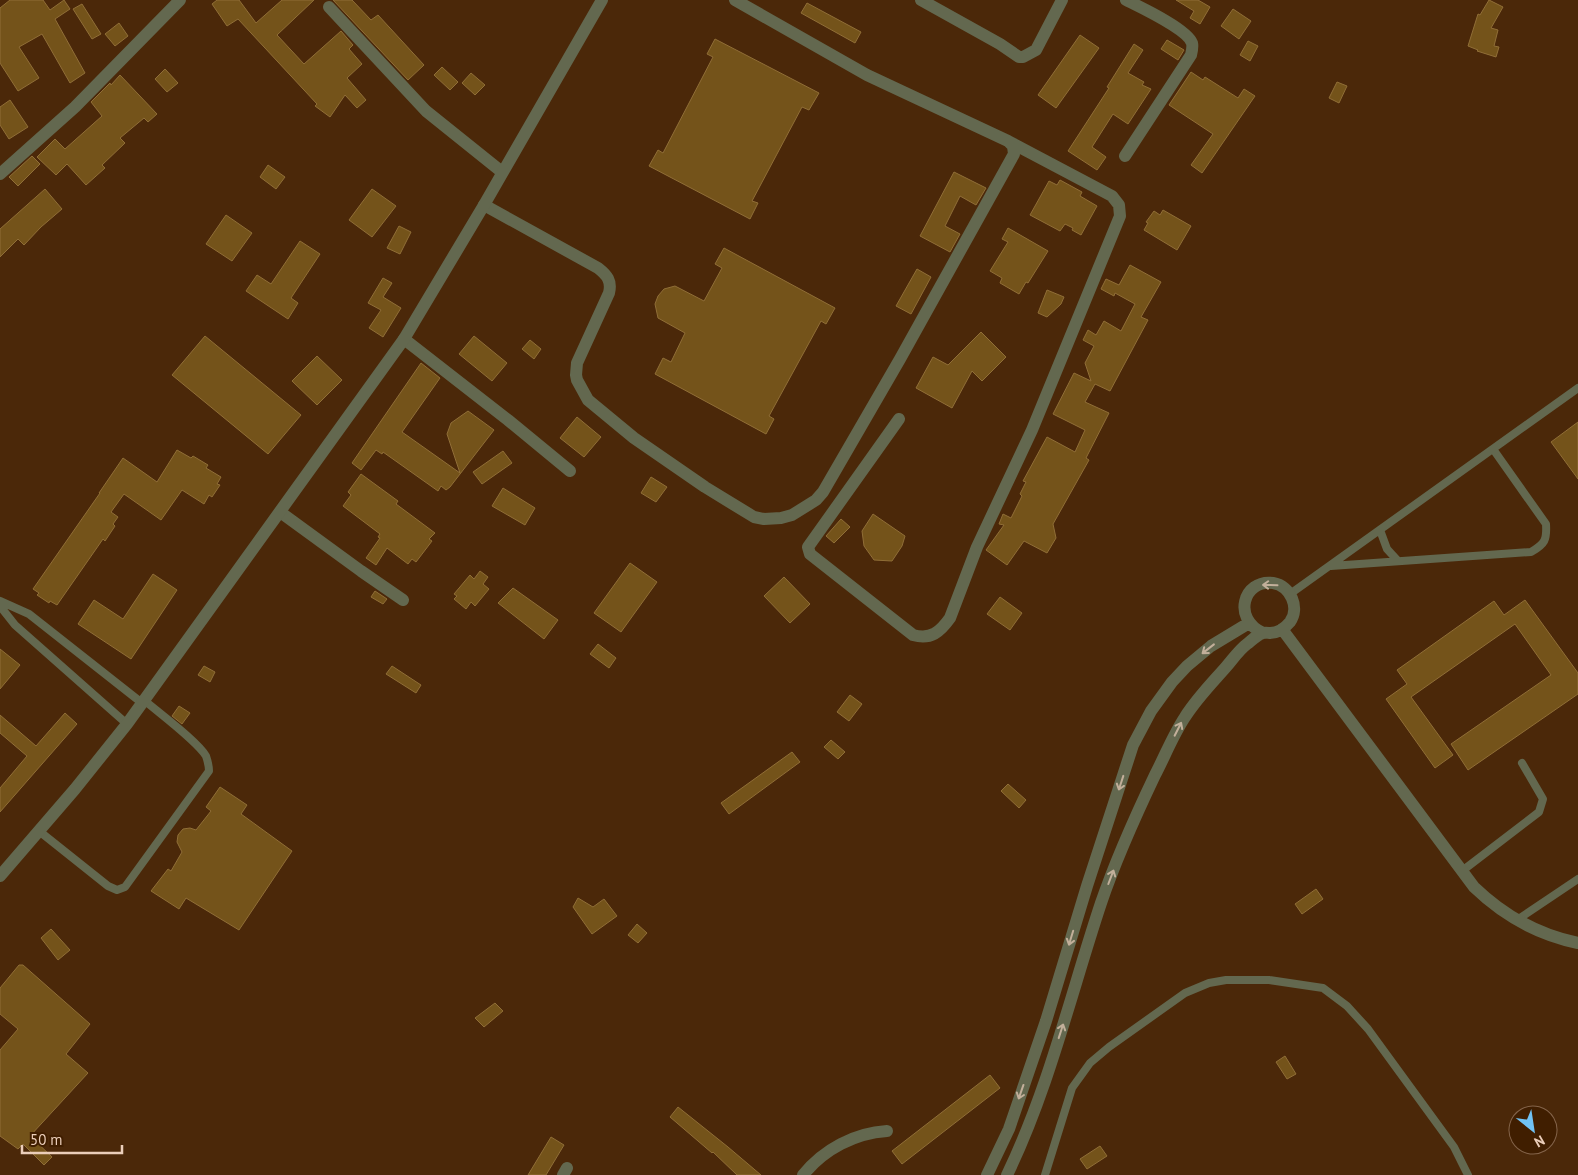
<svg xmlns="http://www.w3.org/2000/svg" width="1578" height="1175" font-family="'PT Sans',sans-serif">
	<rect width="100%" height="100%" fill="#4b2809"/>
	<path fill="#74531a" stroke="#906e37" d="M10,0H43L50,10L64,0L70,9L55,19L85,73L70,83L42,34L19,47L39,78L18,91L0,63V8Z
		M217,0H239L256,23L282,0H314L277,35L304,64L341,31L353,45L349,49L362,64L347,78L366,100L357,108L345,95L330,117L315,106L317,104L238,19L227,26L212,4Z
		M333,0H352L371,20L378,15L424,65L408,80Z
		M1176,0H1198L1210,7L1200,24L1190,18L1194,11Z
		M1489,0L1503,7L1491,28L1498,30L1494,46L1499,47L1496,57L1477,51L1478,50L1468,46L1478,14L1480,15Z
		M807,3L861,32L855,43L801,13Z
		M82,4L101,34L92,39L73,9Z
		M1233,9L1251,21L1239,39L1221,26Z
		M119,23L128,36L115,46L105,34Z
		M1080,35L1099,48L1056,108L1038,95Z
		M715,39L819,93L809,110L802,107L752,201L758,203L750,219L649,166L658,150L663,153L713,57L707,54Z
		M1167,40L1184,50L1178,60L1161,49Z
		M1248,41L1258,46L1250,61L1240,55Z
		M1134,44L1143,50L1128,73L1144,82L1142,85L1151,89L1128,124L1113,114L1092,147L1106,157L1097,170L1068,151L1109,88L1107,87Z
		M442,67L458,82L450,90L434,75Z
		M165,69L178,83L167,92L155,79Z
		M1191,72L1203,80L1205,77L1238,98L1244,89L1255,96L1202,173L1191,165L1213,134L1169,105Z
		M471,73L485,85L475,95L462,83Z
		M120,75L157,114L148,122L144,118L120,138L125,143L102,165L105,168L86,185L67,164L56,175L37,157L55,139L65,149L102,116L91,102L110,83L111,85Z
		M1337,82L1347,86L1339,103L1329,98Z
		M10,100L28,127L9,139L0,125V107Z
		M32,156L40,164L18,186L9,177Z
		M268,165L285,177L276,189L260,177Z
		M954,172L986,188L976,205L960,196L945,226L960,234L950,252L920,236Z
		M1060,180L1082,192L1080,196L1097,206L1081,235L1072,230L1073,228L1065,224L1060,231L1030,215L1049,181L1057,185Z
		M45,189L62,209L41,227L24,245L18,239L0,257V229Z
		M372,189L396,206L372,237L349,220Z
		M1163,210L1191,226L1177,250L1144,230L1148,223L1146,222L1154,211L1160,215Z
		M226,215L252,233L232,261L206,244Z
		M399,226L411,232L400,254L387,248Z
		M1008,228L1048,251L1028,283L1026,282L1019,294L1000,283L1002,278L990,271L1008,242L1002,239Z
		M300,241L320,254L291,298L298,303L288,319L246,291L257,275L271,284Z
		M724,248L835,308L826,324L821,321L769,416L774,419L766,434L655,374L663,358L671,362L685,333L658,318L655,304L658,296L664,289L675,286L704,301L722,268L715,264Z
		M1130,265L1161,282L1141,317L1148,320L1110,391L1095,384L1085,402L1109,413L1086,458L1089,460L1053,524L1056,538L1047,553L1024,541L1007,565L986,550L1004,525L999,524L1003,514L1011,518L1022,496L1020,494L1026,482L1023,481L1047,437L1075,452L1085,430L1053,414L1074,373L1091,381L1085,363L1094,346L1083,340L1088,330L1096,335L1104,321L1121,331L1135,304L1115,293L1114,296L1101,289L1106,279L1119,285Z
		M917,269L931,277L911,314L896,306Z
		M383,278L392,283L383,297L401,308L383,337L369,328L381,310L368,303Z
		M1047,290L1064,297L1061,304L1047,317L1038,313Z
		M981,332L1006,357L982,381L972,371L952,408L916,388L933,357L948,365Z
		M205,336L301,415L268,454L172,375Z
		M474,336L507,363L492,381L459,354Z
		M530,340L541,349L534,359L522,349Z
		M317,356L342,380L317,405L292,381Z
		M421,363L440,378L402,432L460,473L447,434L451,423L468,411L494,430L450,487L446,490L441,486L438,491L383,452L382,454L376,450L361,470L352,463Z
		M577,417L601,437L584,457L560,438Z
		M1578,422V479L1551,442Z
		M177,450L191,458L193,456L208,465L206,468L221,477L217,484L220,485L212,497L209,495L204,504L182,490L161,520L124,494L111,512L118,517L113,524L115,526L105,541L103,539L57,605L50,601L49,603L37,595L39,593L33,589L100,493H99L123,458L157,482Z
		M503,451L512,463L482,484L473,472Z
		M361,474L398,501L396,504L435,533L429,539L432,541L416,562L412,559L408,564L387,548L376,565L366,558L380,538L378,537L380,534L343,506L351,495L348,492Z
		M651,477L667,487L656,502L641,493Z
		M503,488L535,508L525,525L492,506Z
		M873,514L905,536L902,546L892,561L874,560L864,546L862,531Z
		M841,519L850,527L834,543L826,536Z
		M630,563L657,582L621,632L594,613Z
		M480,571L488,577L483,584L489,589L475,606L471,602L466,609L454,599L457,596L454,594L470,575L474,579Z
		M153,574L177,590L131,659L78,624L94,600L123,619Z
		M784,577L810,604L790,623L764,596Z
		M513,588L558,620L544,639L498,603Z
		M375,591L387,599L383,604L371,597Z
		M1000,597L1022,613L1010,630L987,614Z
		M1525,600L1578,673V694L1468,770L1451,744L1551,675L1515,624L1411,697L1453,755L1435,768L1386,699L1407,684L1397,670L1494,601L1504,615Z
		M598,644L616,658L609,668L590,654Z
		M0,649L20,665L0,689Z
		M204,666L215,672L210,682L198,675Z
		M392,666L421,685L416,693L386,674Z
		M850,695L862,704L849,721L837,712Z
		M179,706L190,713L182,724L172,716Z
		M65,713L77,724L0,812V788L27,756L0,733V715L36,746Z
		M831,740L845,752L838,759L824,747Z
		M792,752L800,762L729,814L721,803Z
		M1008,784L1026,800L1019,808L1001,791Z
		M220,787L247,805L241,814L292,851L239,930L186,898L179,909L151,891L168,869L171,871L182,852L177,842L178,835L183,829L190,828L196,830L211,811L206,807Z
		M1316,889L1323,899L1302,914L1295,904Z
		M578,898L593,907L604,899L617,916L592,934L573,907Z
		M637,924L647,933L638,943L628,935Z
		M51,929L70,950L58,960L41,938Z
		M19,965H23L90,1024L66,1054L88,1073L30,1136L52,1157L44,1165L23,1144L18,1149L0,1136V1050L18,1029L0,1014V988Z
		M495,1003L503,1011L484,1027L475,1018Z
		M1285,1056L1296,1074L1287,1079L1276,1062Z
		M990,1075L1000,1088L902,1164L892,1151Z
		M678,1107L728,1147L761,1175H737L713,1152L712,1153L670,1117Z
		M551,1137L564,1145L546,1175H528Z
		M1100,1146L1107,1156L1087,1169L1080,1159Z"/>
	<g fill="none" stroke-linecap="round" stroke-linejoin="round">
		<path stroke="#63684f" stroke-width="8" d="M1380,530L1387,549L1398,561
			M1331,566L1531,552C1545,544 1547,540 1546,524L1493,449
			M1290,594L1578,388
			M0,601L29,614L142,703
			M0,606L15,625L127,724
			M39,831L108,886L117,890L125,887L209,771C209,765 208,762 206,756C197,741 159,713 144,700
			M1462,871L1539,812L1543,799L1522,763
			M1517,920L1578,879
			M1045,1175L1072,1088L1090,1063L1109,1047L1185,993L1209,983L1226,980H1269L1323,988L1347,1006L1368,1029L1454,1147L1468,1175"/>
		<path stroke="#63684f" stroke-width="12" d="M921,0L1000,44L1019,57H1023L1036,50L1062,0
			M329,7L426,111L502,172
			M1125,156L1191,55C1192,51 1193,47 1192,43C1187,29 1140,7 1126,0
			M0,174L75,107L180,0
			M484,205L598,268C607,275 612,281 609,293L577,363L576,375L577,380L588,400L634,438L705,487L754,517L764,519L781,518L792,515L816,500L823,492L900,359L1014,154L1013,146L1008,141L867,75L735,0
			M404,339L508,420L570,471
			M899,419L808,547L810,554L913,635C931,640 940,632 950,618L977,547L1032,430L1120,216L1119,205L1112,196L1008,141
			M280,512L361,571L403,600
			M1282,629L1474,887C1503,915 1539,935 1578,943
			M563,1175L567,1168
			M803,1175C824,1149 855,1133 887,1131
			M987,1175L1009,1129L1046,1021L1087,886L1133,745L1151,711L1172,682L1187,666L1211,646L1249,623
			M1007,1175C1049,1088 1071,993 1101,903C1116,859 1135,817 1155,775C1165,756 1173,735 1185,717C1197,698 1212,683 1226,667C1233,659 1239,650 1247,644C1251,641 1258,634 1263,633C1264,632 1269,633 1270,633C1278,633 1285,628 1290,622C1300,608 1291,586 1273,583C1243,579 1232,619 1263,633"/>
		<path stroke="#63684f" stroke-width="12" d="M0,876L75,789L127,724L404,339L484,205L602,0"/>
	</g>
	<defs><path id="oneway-shaft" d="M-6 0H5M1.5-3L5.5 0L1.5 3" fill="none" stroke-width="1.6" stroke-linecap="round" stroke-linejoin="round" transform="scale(1.25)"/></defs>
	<g stroke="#c2af9a">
		<use href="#oneway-shaft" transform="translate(1270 585) rotate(-179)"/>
		<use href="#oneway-shaft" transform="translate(1208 649) rotate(142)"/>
		<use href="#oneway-shaft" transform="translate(1178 729) rotate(-63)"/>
		<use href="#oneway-shaft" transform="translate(1121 783) rotate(108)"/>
		<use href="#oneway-shaft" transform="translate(1111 877) rotate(-69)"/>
		<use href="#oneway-shaft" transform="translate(1071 938) rotate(107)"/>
		<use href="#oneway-shaft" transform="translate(1061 1031) rotate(-72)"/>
		<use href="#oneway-shaft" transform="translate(1021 1092) rotate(109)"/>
	</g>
	<g transform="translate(1533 1130) rotate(150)"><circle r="24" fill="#401e00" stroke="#84644a"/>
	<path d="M0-4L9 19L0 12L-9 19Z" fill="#70c2f4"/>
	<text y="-8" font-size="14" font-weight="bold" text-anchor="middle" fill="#ebceba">N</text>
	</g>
	<path d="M22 1145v8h100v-8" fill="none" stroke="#ebceba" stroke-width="2.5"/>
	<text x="30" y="1145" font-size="15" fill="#ebceba" stroke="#401e00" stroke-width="4" paint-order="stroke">50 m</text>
</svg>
